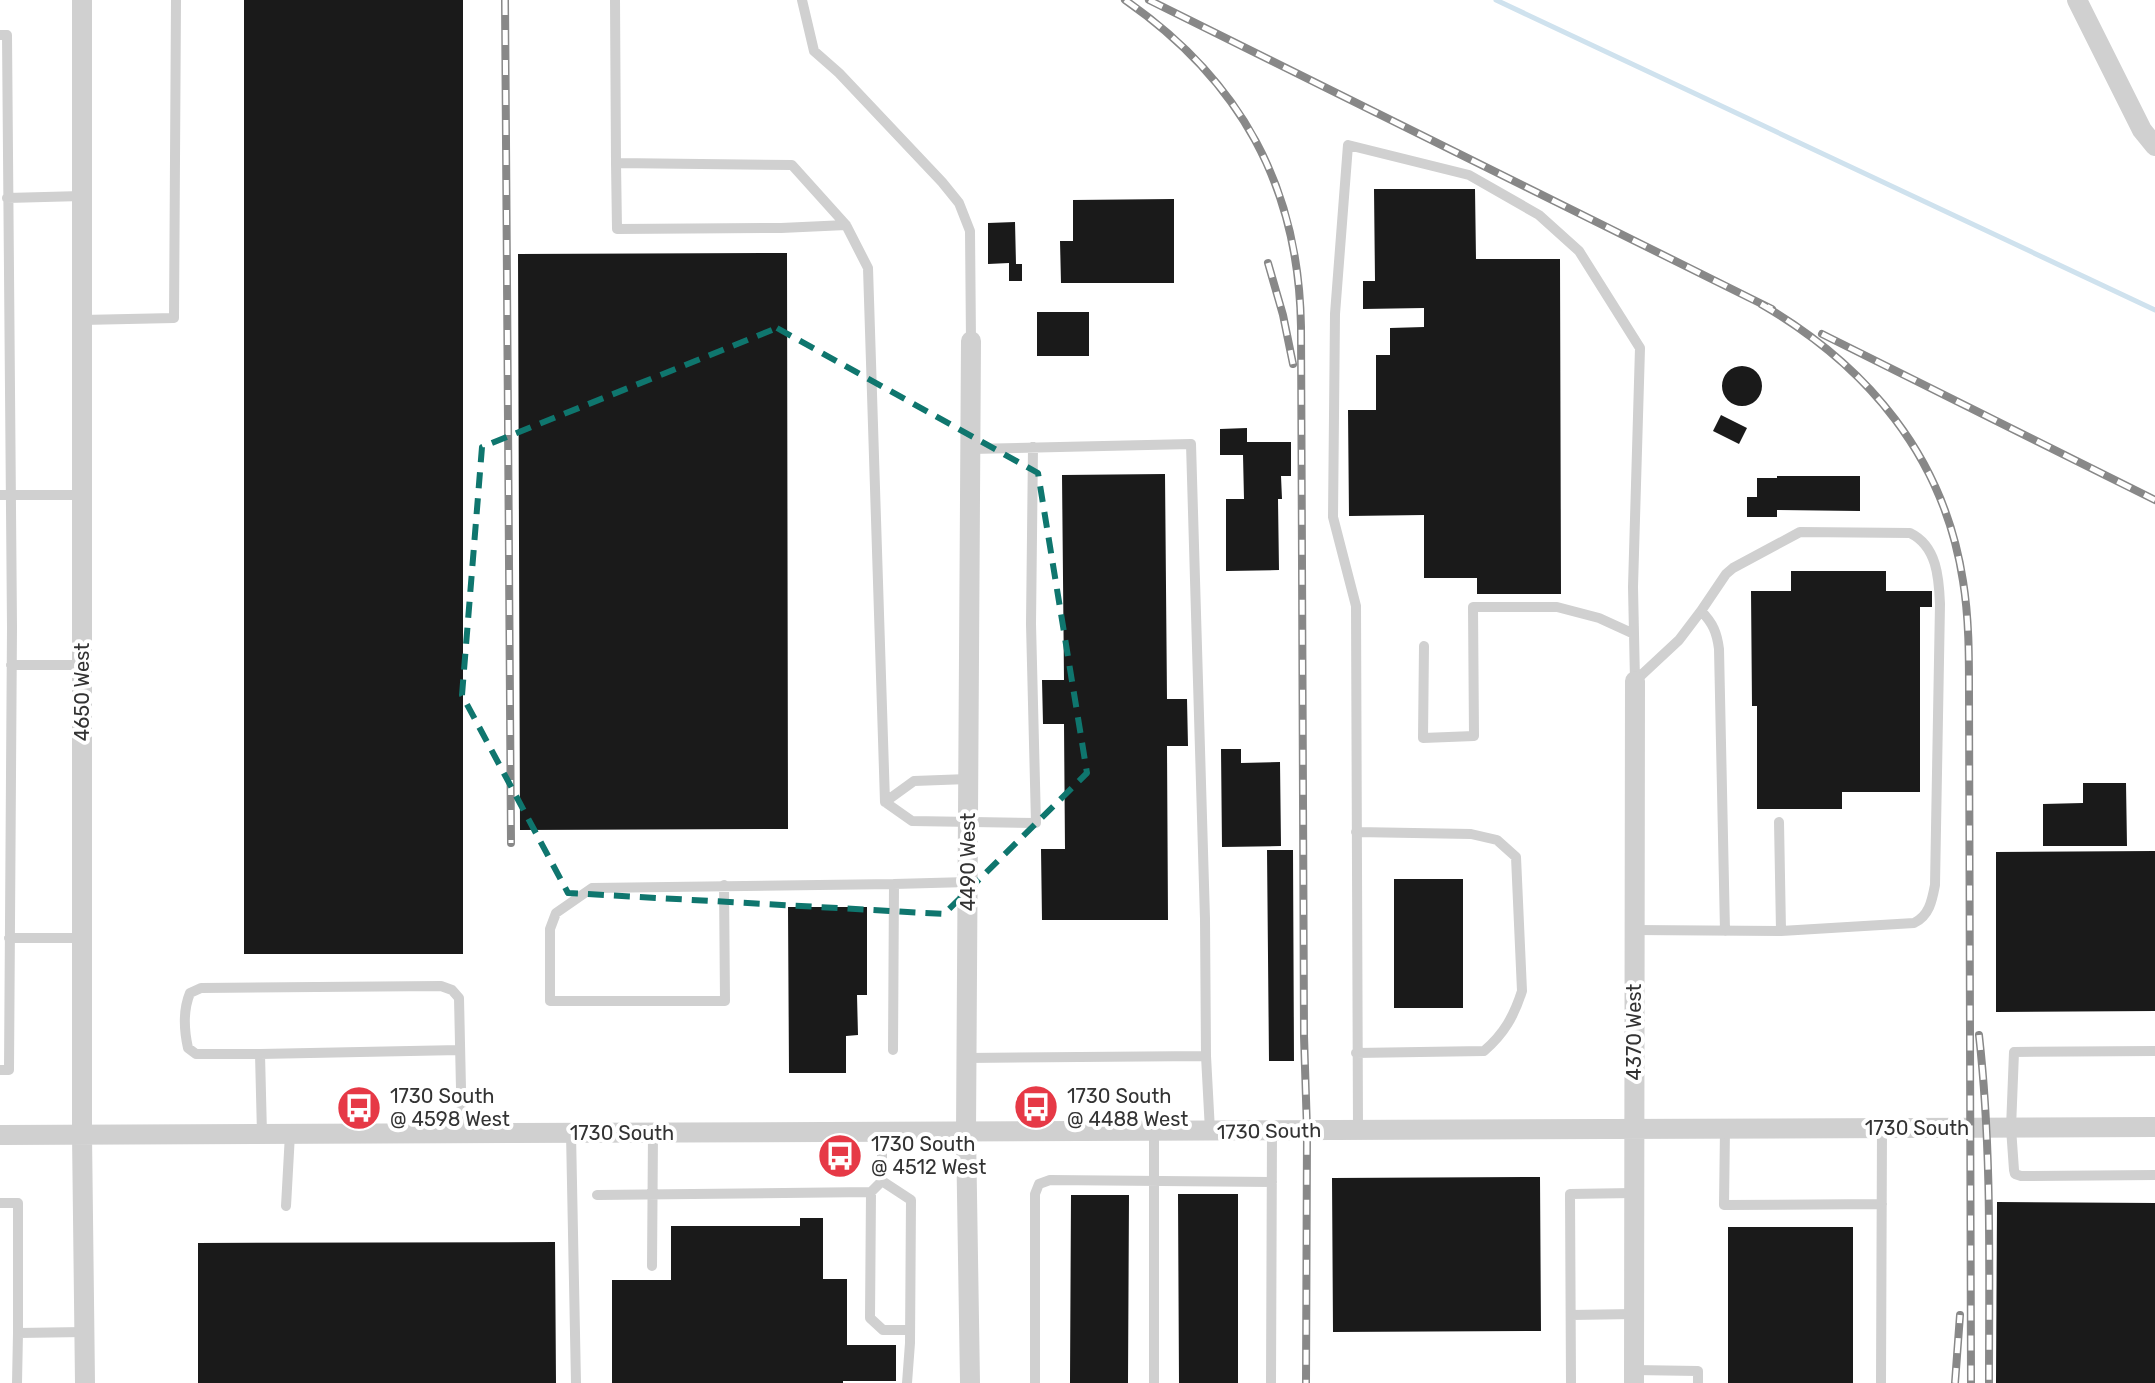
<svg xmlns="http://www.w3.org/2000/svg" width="2155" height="1383" font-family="Rubik,sans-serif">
	<rect width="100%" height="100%" fill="#fff"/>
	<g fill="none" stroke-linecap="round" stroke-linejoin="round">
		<path stroke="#cfe2ee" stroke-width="5" d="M1496,0L2155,310"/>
	</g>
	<path fill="#1a1a1a" d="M244,0H463V954H244Z
		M1374,189H1475L1476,259H1560L1561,594H1477V578H1424V515L1349,516L1348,410H1376V355H1390V328L1424,327V308L1363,309V281H1375Z
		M1174,199V283H1061L1060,241H1073V200Z
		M1015,222L1016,264H1022V281H1009V263L988,264V223Z
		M787,253L788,829L520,830L518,254Z
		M1037,312H1089V356H1037Z
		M1722 386a20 20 0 1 1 40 0a20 20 0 1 1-40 0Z
		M1721,415L1747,428L1739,444L1713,431Z
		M1247,428V442H1291V476H1281L1282,499H1278L1279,570L1226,571V499H1244L1243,455H1220V429Z
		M1165,474L1167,699H1187L1188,746H1167L1168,920H1042L1041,849H1065L1064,724H1043L1042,680H1064L1062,475Z
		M1777,476H1860V511L1777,510V517H1747V497H1757V478H1777Z
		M1791,571H1886V591H1932V607H1920V792H1842V809H1757V706H1752L1751,591H1791Z
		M1221,749H1241V763L1280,762L1281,846L1222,847Z
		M2083,783H2126L2127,846H2043V804L2083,803Z
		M1267,850H1293L1294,1061H1269Z
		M2155,851V1011L1996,1012V852Z
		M1394,879H1463V1008H1394Z
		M788,907H867V995H857L858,1035L846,1036V1073H789Z
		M1540,1177L1541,1331L1333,1332L1332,1178Z
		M1178,1194H1238V1383H1179Z
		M1071,1195H1129L1128,1383H1070Z
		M1997,1202L2155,1203V1383H1996Z
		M800,1218H823V1279H847V1345H896V1381H843V1383H612V1280H671V1226H800Z
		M1728,1227H1853V1383H1728Z
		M555,1242L556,1383H198V1243Z"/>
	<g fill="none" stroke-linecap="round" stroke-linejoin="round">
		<path stroke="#d0d0d0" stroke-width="10" d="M615,0L616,163L792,165L846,225L868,268L885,802
			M802,0L814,51L839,73L942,182L959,203L970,231L971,341
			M0,35H7L12,627L9,1070H0
			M616,163L617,229L781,228L846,225
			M7,198L82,196
			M82,320L174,318L176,0
			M971,449L1191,444L1205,919L1206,1056
			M0,495H82
			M1701,611L1726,574L1733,568L1800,532L1910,533C1937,546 1939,578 1940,604L1935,885C1932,901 1929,916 1914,923L1781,931
			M1424,646L1423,738L1474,736L1473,607H1557L1599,618L1634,634
			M11,665H82
			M1635,681L1679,640L1701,611C1713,623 1717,633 1719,649L1725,931
			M968,779L914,781L885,802L912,821L1036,823L1031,624L1033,447
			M1356,832L1471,834L1497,840L1516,857L1522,991C1514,1016 1504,1034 1484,1051L1356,1053
			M724,885L725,1001H550V929L556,913L592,888L894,884
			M1634,930L1781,931L1779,822
			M9,938H82
			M893,1050L894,884L968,882
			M2155,1051L2014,1052L2011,1128L2014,1170L2015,1174L2021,1176L2155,1175
			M260,1054L460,1050
			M966,1058L1206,1056L1210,1131
			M1725,1129L1724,1205L1882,1204
			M1358,1130L1356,606L1333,517L1335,314L1348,145L1469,175L1539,215L1579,251L1640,348L1633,587L1635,681
			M1154,1132V1383
			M571,1133L576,1383
			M882,1133V1181L871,1192L870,1318L883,1330H910
			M262,1134L260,1054H196L188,1048C184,1030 183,1010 190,993L201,988L441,986L452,990L459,998L462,1134
			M882,1181L911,1200L910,1343L907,1383
			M597,1195L871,1192
			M0,1203H18V1333L84,1332
			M286,1206L290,1134
			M652,1266L653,1133
			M1571,1315L1634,1314
			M1634,1370L1698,1371V1383
			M17,1383L18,1333
			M1035,1383V1194L1039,1184L1050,1180L1272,1182
			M1271,1383L1272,1131
			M1571,1383L1570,1194L1633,1193
			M1881,1383L1882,1129"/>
		<path stroke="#d0d0d0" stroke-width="20" d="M82,0V1135L85,1383
			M2077,0L2142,130L2155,146
			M0,1135L2155,1127
			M970,1383L966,1132L971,341
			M1634,1383L1635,681"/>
		<g stroke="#888" stroke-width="8">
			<path id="rail" d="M505,0L511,843
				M1125,0C1240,80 1299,186 1301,327L1304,1036L1307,1130L1306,1383
				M1149,0L1772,309
				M1268,263L1283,315L1293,364
				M1761,304C1868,366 1944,457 1963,581C1969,618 1969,655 1969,692L1971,1383
				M1822,334L2155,500
				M1979,1035C1992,1151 1989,1267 1989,1383
				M1955,1383L1960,1315"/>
		</g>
		<use href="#rail" stroke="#fff" stroke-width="5" stroke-dasharray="15" stroke-linecap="butt"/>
	</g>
	<path fill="none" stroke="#0f766e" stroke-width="6" stroke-dasharray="16 10" stroke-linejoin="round" d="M777,328L1038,473L1087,773L944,914L568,893L462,695L482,447Z"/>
	<defs>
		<g id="bus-disc" transform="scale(2.3)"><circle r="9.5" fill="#e63946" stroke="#fff"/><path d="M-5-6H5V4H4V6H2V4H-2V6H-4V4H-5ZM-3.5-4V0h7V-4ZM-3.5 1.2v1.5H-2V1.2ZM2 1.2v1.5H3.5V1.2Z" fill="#fff"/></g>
	</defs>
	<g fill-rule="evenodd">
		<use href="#bus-disc" x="1036" y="1107"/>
		<use href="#bus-disc" x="359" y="1108"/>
		<use href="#bus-disc" x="840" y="1156"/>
	</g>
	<g text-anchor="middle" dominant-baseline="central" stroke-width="8" stroke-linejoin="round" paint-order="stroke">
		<g font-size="20" fill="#333" stroke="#fff">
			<text transform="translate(82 692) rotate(-90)">4650 West</text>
			<text transform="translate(968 862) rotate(-90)">4490 West</text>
			<text transform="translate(1634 1032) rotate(-90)">4370 West</text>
			<text x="1917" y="1128">1730 South</text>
			<text transform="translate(1269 1131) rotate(-1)">1730 South</text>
			<text x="622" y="1133">1730 South</text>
		</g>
		<g font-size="20" fill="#333" stroke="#fff" text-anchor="start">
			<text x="390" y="1096">1730 South<tspan x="390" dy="23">@ 4598 West</tspan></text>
			<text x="1067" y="1096">1730 South<tspan x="1067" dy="23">@ 4488 West</tspan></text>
			<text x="871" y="1144">1730 South<tspan x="871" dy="23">@ 4512 West</tspan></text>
		</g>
	</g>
</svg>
